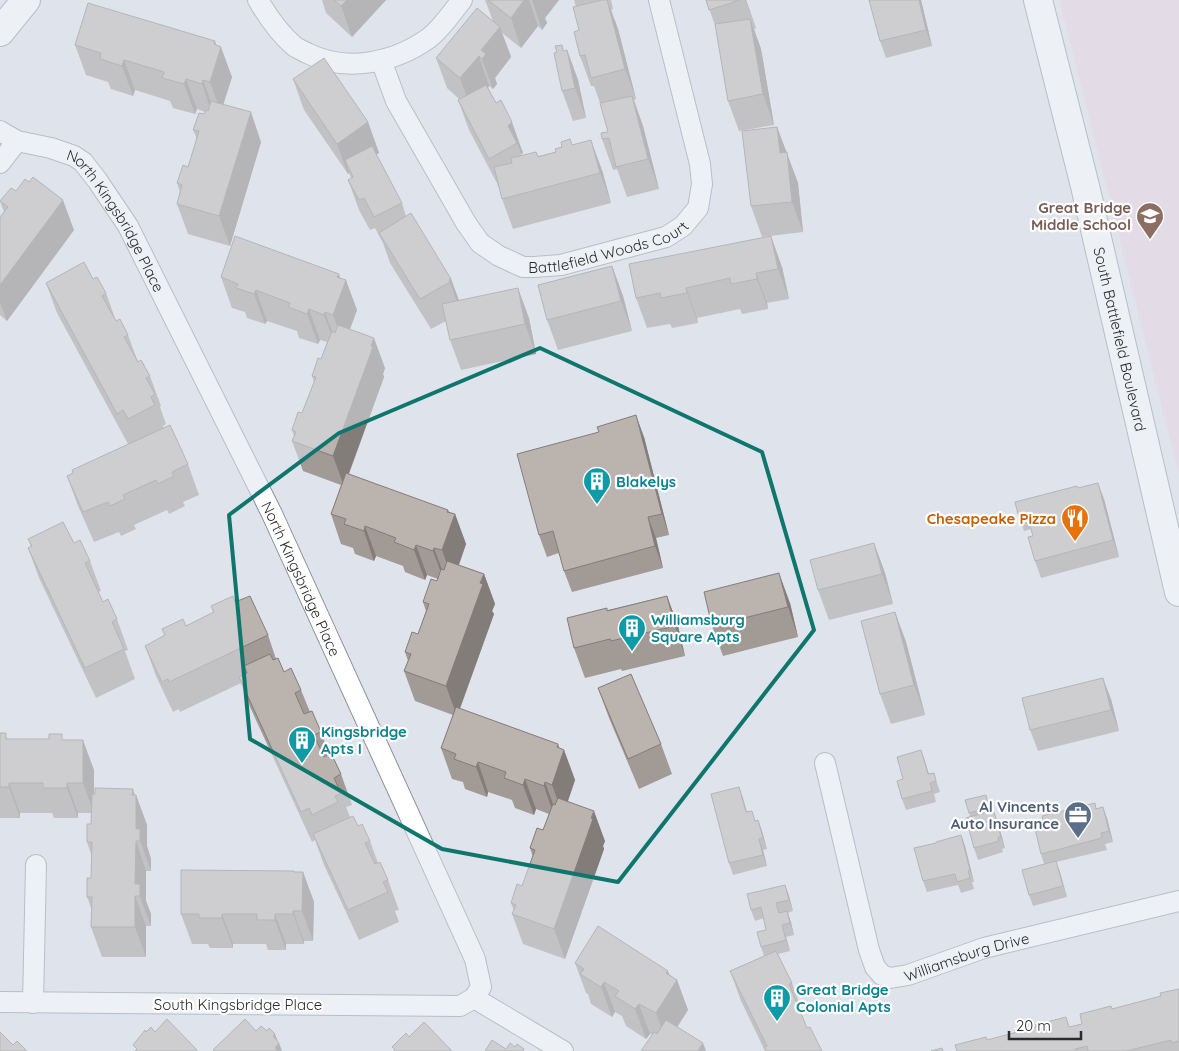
<svg xmlns="http://www.w3.org/2000/svg" width="1179" height="1051" font-family="Quicksand,sans-serif">
	<rect width="100%" height="100%" fill="#dfe4ec"/>
	<path fill="#e9d3e0" d="M1060,0H1179V474L1061,7Z"/>
	<g fill="none" stroke-linecap="round" stroke-linejoin="round">
		<g stroke="#8b9198" stroke-width="22">
			<g id="minor">
				<path d="M258,0C268,17 278,32 293,45C297,49 302,50 307,53C346,73 394,63 429,38C442,28 452,12 462,0"/>
				<path id="s1" d="M381,60L396,101L466,223L480,243L499,256L523,267H534L561,265L666,237L683,226L698,208L702,184L700,164L659,0"/>
				<path id="s2" d="M0,131L17,141L51,148L74,156L83,162L97,180L128,226L272,514L475,959L481,987L474,998L460,1006L0,1002"/>
				<path d="M0,163L17,141"/>
				<path id="s3" d="M825,763L869,950L875,967L882,975L890,978L908,975L984,948L1179,901"/>
				<path d="M474,998L563,1051"/>
				<path d="M33,1003L36,865"/>
			</g>
		</g>
		<g stroke="#8b9198" stroke-width="30">
			<path id="secondary" d="M0,32L26,0"/>
		</g>
		<g stroke="#8b9198" stroke-width="30">
			<g id="primary">
				<path id="s4" d="M1038,0L1085,186L1179,592"/>
			</g>
		</g>
		<use href="#minor" stroke="#fff" stroke-width="20"/>
		<use href="#secondary" stroke="#fff" stroke-width="28"/>
		<use href="#primary" stroke="#fff" stroke-width="28"/>
	</g>
	<path fill="#a19a95" d="M322,0H386L352,37L326,13Z
		M485,0H559L545,18L547,23L542,30L538,26L521,48L502,33L511,57L495,78L497,84L493,89L489,86L488,88L523,153L521,154L522,155L538,156L556,152L570,139L572,145L602,170L611,203L513,229L502,199L499,187L469,130L458,100L459,99L447,88L436,58L493,21Z
		M574,0H611L613,9L611,10L618,29L636,99L634,100L643,126L659,189L627,197L617,169L613,170L602,139L608,132L600,103L594,86H591L580,56L579,30L576,7Z
		M706,0H746L756,28L754,29L761,49L774,125L739,131L728,101L716,28Z
		M869,0H921L932,46L886,58L880,41Z
		M75,45H216L232,77L223,104L261,142L230,246L188,234L177,204L180,192L177,183L188,167L197,139L193,130L204,114L205,112L197,109L195,114L173,108L170,101L135,90L133,96L111,89L108,82L86,75Z
		M567,50L578,80L586,118L573,121L562,91L564,51Z
		M293,79L368,122L379,153L376,154L402,203L406,216L451,279L459,300L529,318L536,354L461,370L450,340L446,321L431,329L390,263L383,243L375,228L370,230L359,210L348,180L351,178L349,173L348,174L304,110Z
		M777,127L798,183L803,232L762,237L751,206Z
		M0,201L74,230L7,321L0,315V217L4,212Z
		M612,266L623,296L632,331L558,350L547,320Z
		M782,267L789,299L767,303L768,309L742,314L740,309L697,318L698,323L672,328L670,324L647,328L636,298Z
		M221,277L340,278L357,310L350,329L385,368L383,374L384,377L349,474L455,514L466,544L459,565L484,574L495,604L492,611L494,614L460,709L564,750L575,780L568,801L605,841L603,846L604,849L565,959L523,944L512,914L514,911L511,903L522,886L533,857L530,848L543,830L549,814L536,809L534,815L515,808L512,800L488,792L487,797L465,789L463,782L452,779L441,748L453,715L415,701L404,671L408,661L405,652L418,634L426,611L423,602L438,579L427,575L425,580L405,572L403,566L376,556L374,561L355,554L353,548L341,544L331,514L341,485L303,471L292,441L294,436L292,430L302,413L314,382L312,376L321,359L327,342L320,340L318,344L299,338L297,331L267,321L265,324L247,318L245,312L232,308Z
		M93,279L106,293L116,321L128,335L138,362L150,376L161,406L160,407L166,424L163,426V428L188,464L199,495L183,502L185,506L169,514L167,510L134,525L136,529L121,536L119,532L94,542L78,506L67,476L134,441L128,444L57,313L46,283Z
		M644,437L669,535L656,538L663,568L572,592L564,571L559,553L547,557L539,535Z
		M1078,488L1104,499L1119,557L1041,578L1035,561L1033,536L1031,529L1024,531L1018,514Z
		M28,539L74,543L90,561L101,591L98,592L103,602L117,619L128,650L125,651L135,679L96,698L39,578L28,548L31,547Z
		M874,543L885,573L893,604L829,620L818,590Z
		M667,596L678,626L685,656L622,671L621,669L585,678L574,648L608,610Z
		M235,602L268,635L276,659L284,672L301,690L310,712L321,732L329,754L341,774L352,805L346,807L350,817L370,841L378,863L388,880L399,910L395,911L399,922L359,940L324,865L315,840L312,842L250,707L241,683L180,712L179,709L173,712L156,676L145,646L165,636L162,629L186,626L213,612L211,606Z
		M790,603L798,637L723,656L712,626Z
		M895,612L906,642L925,715L891,724L880,694Z
		M598,688L661,744L672,774L639,789L609,718Z
		M1111,699L1119,731L1038,751L1030,730Z
		M0,733L8,739L64,740L94,770V794L136,795L147,825V846L151,859V871H146V901L151,914V926H146V957H102L91,927L92,910L87,897L91,878L92,857L87,842L91,824L92,813H78V818H54L52,813H20V818H0Z
		M921,750L929,774L934,773L940,792L934,794L936,802L906,810L902,799L903,779Z
		M739,787L747,812L756,821L758,820L762,831L767,849L763,850L767,866L733,875L729,863Z
		M988,800L991,813L994,812L998,823L1005,848L1002,849L1003,852L978,860L974,848L970,817L969,813Z
		M1097,808L1107,818L1113,842L1105,844L1107,850L1056,862L1067,897L1033,906L1029,895L1044,864L1041,854L1045,827Z
		M961,835L965,846L974,882H972L974,889L961,893L958,885L927,892L923,881L936,843Z
		M295,872H303L314,902L313,941H304V944H286V950H268L266,944H233V948H210L208,944H192L181,914Z
		M785,885L789,896L793,911L788,913L794,935L786,937L790,951L778,954L792,983L803,1013L801,1014L807,1028L822,1051H765L741,1001L730,971L764,956L761,947L766,930L764,918L755,921L751,910Z
		M575,963L670,975L677,980L688,1010L677,1027L703,1043L650,1034L646,1039L626,1026L622,1016L615,1012L612,1017L591,1004L588,994L586,993Z
		M1179,989V1051H957L987,1040L1070,1027L1082,1024L1112,1009L1161,996Z"/>
	<path fill="#837d79" d="M347,0H386L352,37L341,6Z
		M524,0H529L538,26L521,48L511,18Z
		M532,0H559L545,18L547,23L542,30Z
		M607,0L618,29L636,99L625,69Z
		M745,0H746L756,28Z
		M919,0H921L932,46L926,30Z
		M750,19L761,49L774,125L763,94Z
		M500,27L511,57L495,78L497,84L493,89L482,59L481,50Z
		M215,41L219,53L221,47L232,77L221,112L210,82L214,44Z
		M562,45L571,70L567,50L578,80L586,118L575,88Z
		M479,56L489,86L471,108L460,78Z
		M124,60L135,90L133,96L122,66Z
		M186,79L197,109L195,114L184,84Z
		M203,80L214,110L212,114L202,84Z
		M632,96L643,126L659,189L648,159Z
		M251,112L261,142L230,246L219,216Z
		M368,122L379,153L351,172L345,160L349,173L348,174L337,144Z
		M512,122L523,153L521,154L517,143L508,126Z
		M777,127L798,183L803,232L792,202L780,153Z
		M591,140L602,170L611,203L600,173Z
		M63,200L74,230L7,321L0,302V285Z
		M771,236L782,267L789,299L778,269Z
		M612,266L623,296L632,331L621,301Z
		M756,273L767,303L768,309L757,279Z
		M339,274L343,286L346,280L357,310L344,345L333,315L337,277Z
		M451,279L462,309L460,310L449,280Z
		M518,288L529,318L536,354L525,324Z
		M686,288L697,318L698,323L687,293Z
		M256,290L267,321L265,324L254,294Z
		M309,309L320,340L318,344L307,314Z
		M325,312L336,342L335,345L324,315Z
		M374,338L385,368L383,374L384,377L344,486L333,456Z
		M636,415L644,437L669,535L662,514Z
		M1098,483L1104,499L1119,557L1113,540Z
		M448,510L452,522L455,514L466,544L453,581L442,550Z
		M648,517L656,538L663,568L655,546Z
		M365,526L376,556L374,561L364,531Z
		M874,543L885,573L893,604L882,574Z
		M416,545L427,575L425,580L414,550Z
		M434,548L445,578L444,581L433,551Z
		M779,573L790,603L798,637L788,607Z
		M484,574L495,604L492,611L494,614L457,716L446,686Z
		M667,596L678,626L685,656L675,626Z
		M895,612L906,642L925,715L914,685Z
		M1103,678L1111,699L1119,731L1111,710Z
		M83,740L94,770V813L83,783Z
		M558,744L562,756L564,750L575,780L563,815L552,785Z
		M921,750L925,761L931,782L928,774Z
		M478,762L488,792L487,797L476,767Z
		M525,779L536,809L534,815L523,785Z
		M545,782L556,812L554,816L544,786Z
		M9,783L20,813V818L9,787Z
		M67,783L78,813V818L67,788Z
		M739,787L743,798L750,824L746,812Z
		M133,789L136,799V795L147,825V846L151,859V871L136,829L132,795Z
		M1103,807L1107,818L1113,842L1109,831Z
		M594,811L605,841L603,846L604,849L565,959L554,929Z
		M994,812L998,823L1005,848L1001,837Z
		M758,820L762,831L767,849L763,838Z
		M961,835L965,846L974,882L970,870Z
		M759,839L763,850L767,866L763,855Z
		M136,841L146,871V901L151,914V926L135,884Z
		M1056,861L1060,872L1067,897L1063,886Z
		M294,871L303,894V872L314,902L313,941L302,911Z
		M785,885L789,896L793,911L789,900Z
		M135,896L146,926V957L135,927Z
		M293,911L304,941V944L293,914Z
		M787,911L791,922L794,935L790,923Z
		M222,914L233,944V948L222,918Z
		M275,914L286,944V950L275,920Z
		M782,925L786,937L790,951L786,940Z
		M668,971L673,985L677,980L688,1010L667,1043L656,1013L666,973Z
		M604,982L615,1012L612,1017L601,987Z
		M639,1004L650,1034L646,1039L635,1009Z
		M275,1034L279,1044V1043L282,1051H276L273,1036Z
		M703,1043L706,1051H698Z"/>
	<path fill="#bbb3ad" stroke="#837d79" d="M334,0H347L341,6Z
		M488,0H524L511,18Z
		M602,0H607L625,69L591,78L585,55L580,56L574,32L579,30L573,7Z
		M706,0H740L709,10Z
		M869,0H919L926,30L880,41Z
		M88,3L215,41L214,44L221,47L210,82L203,80L202,84L186,79L184,84L162,78L164,72L124,60L122,66L100,59L101,53L75,45Z
		M477,8L500,27L481,50L486,54L482,59L479,56L460,78L436,58Z
		M750,19L763,94L728,101L715,24Z
		M562,45L563,51L567,50L575,88L562,91L554,53L557,52L555,46Z
		M324,58L368,122L337,144L293,79Z
		M486,85L496,103L501,100L512,122L508,126L517,143L489,159L458,100Z
		M632,96L648,159L616,167L609,138L602,139L601,133L608,132L600,103Z
		M211,101L251,112L219,216L177,204L182,185L177,183L183,165L188,167L199,131L193,130L199,113L204,114L206,110L208,111Z
		M777,127L780,153L787,152L792,202L751,206L742,131Z
		M570,139L572,145L591,140L600,173L502,199L494,167L512,163L511,158L536,152L538,157L556,152L555,149L562,147L561,142Z
		M372,146L402,203L374,217L364,198L359,200L348,180L353,177L345,160Z
		M33,177L63,200L0,285V217L8,207L0,201L11,188L16,191L25,179L29,182Z
		M411,213L451,279L449,280L450,282L420,299L379,233Z
		M235,236L339,274L337,277L346,280L333,315L325,312L324,315L309,309L307,314L288,307L290,303L256,290L254,294L236,288L238,284L221,277Z
		M771,236L778,269L756,273L757,279L731,284L730,278L686,288L687,293L661,298L660,293L636,298L629,264Z
		M84,262L93,279L97,277L106,293L102,296L116,321L120,319L128,335L124,337L138,362L141,360L150,376L146,378L155,394L151,397L155,405L128,419L123,410L117,414L46,283Z
		M612,266L621,301L547,320L538,285Z
		M518,288L525,324L450,340L442,304Z
		M338,325L374,338L371,346L373,347L333,456L292,441L296,432L292,430L298,412L302,413L316,377L312,376L318,358L321,359L332,331L335,333Z
		M636,415L662,514L648,517L655,546L564,571L553,531L539,535L517,454L599,432L597,427Z
		M170,425L188,464L172,472L174,476L158,484L156,480L123,495L125,499L110,506L108,502L83,512L67,476L73,473L72,470Z
		M346,473L448,510L447,512L455,514L442,550L434,548L433,551L416,545L414,550L394,542L396,538L365,526L364,531L344,524L346,519L331,514Z
		M1098,483L1113,540L1035,561L1028,537L1033,536L1026,512L1018,514L1015,502L1077,486L1078,488Z
		M63,522L74,543L80,540L90,561L85,563L103,602L108,599L117,619L112,622L124,649L85,668L28,548L32,546L28,539Z
		M874,543L882,574L818,590L810,560Z
		M447,561L484,574L480,583L483,584L446,686L404,671L411,654L405,652L412,632L418,634L429,604L423,602L431,579L437,581L441,569L444,570Z
		M779,573L788,607L712,626L704,592Z
		M233,596L235,602L250,596L268,635L169,682L168,679L162,682L145,646L165,635L162,629L183,619L186,626L214,612L211,606Z
		M667,596L675,626L611,641L610,639L574,648L567,618L607,608V611Z
		M895,612L914,685L880,694L861,621Z
		M270,654L273,660L278,658L284,672L291,668L301,690L295,693L304,714L312,711L321,732L314,735L324,757L331,753L341,774L334,778L341,793L335,796L338,802L312,815L309,808L301,812L239,677L247,673L244,666Z
		M631,674L661,744L628,759L598,688Z
		M1103,678L1111,710L1030,730L1022,698Z
		M456,707L558,744L557,747L564,750L552,785L545,782L544,786L525,779L523,785L504,778L506,772L478,762L476,767L454,759L456,754L441,748Z
		M0,733H6V739H49V734H62V740H83V783H67V788H43V783H9V787H0Z
		M921,750L928,774L934,773L936,781L930,783L932,791L902,799L897,781L903,779L897,757Z
		M739,787L746,812L752,811L755,821L758,820L763,838L759,839L763,855L729,863L711,794Z
		M95,788L133,789L132,795H136V829H140V841H136L135,884H140V896H135V927H91L92,897H87V878H91L92,842H87V824H91L92,794H95Z
		M986,795L989,808L969,813L965,800Z
		M558,798L594,811L591,818L593,819L554,929L512,914L516,905L511,903L517,884L522,886L535,850L530,848L537,828L543,830L553,804L555,805Z
		M1095,803L1096,809L1103,807L1109,831L1101,833L1102,838L1041,854L1035,829L1045,827L1042,816Z
		M990,811L991,813L994,812L1001,837H998L999,841L974,848L966,818Z
		M353,816L358,826L362,824L370,841L365,843L375,864L380,862L388,880L383,882L388,892L348,910L313,834Z
		M961,835L970,870L968,871L970,878L957,882L955,874L923,881L914,848L936,843V842Z
		M1056,861L1063,886L1029,895L1022,870Z
		M181,870L294,871V872H303L302,911H293V914H275V920H257V914H222V918H199V914H181Z
		M785,885L789,900L776,903L779,913L787,911L790,923L782,925L786,940L761,947L757,932L766,930L761,907L751,910L747,894Z
		M598,926L668,971L666,973L677,980L656,1013L639,1004L635,1009L615,996L619,991L604,982L601,987L580,974L584,969L575,963Z
		M776,951L792,983L789,984L807,1028L810,1027L822,1051H766L764,1047L767,1046L730,971Z
		M1179,989V1041L1172,1043L1171,1040L1126,1051H1088L1087,1046L1075,1049V1051H957L955,1045L986,1037L987,1040L1036,1027L1035,1025L1066,1017L1069,1027L1082,1024L1080,1014L1111,1006L1112,1009L1161,996L1160,993Z
		M167,1019L197,1050V1051H135L137,1049L133,1045L145,1030L146,1032L151,1027L155,1032Z
		M245,1019L256,1031L261,1026L267,1031L269,1028L275,1034L273,1036L279,1043L275,1048L278,1051H214L213,1050Z
		M666,1020L703,1043L698,1051H641L654,1032L657,1034Z
		M424,1022L452,1051H394L395,1050L392,1047L406,1033L409,1037Z
		M0,1032L13,1045L17,1041L27,1051H0Z
		M492,1040L506,1049L510,1043L515,1047L517,1044L524,1049L523,1051H485Z
		M942,1048L943,1051H931Z"/>
	<path d="M0 0H1179V1051H0ZM540,348L762,452L814,630L618,882L442,849L250,739L229,515L339,433Z" fill="#dfe4ec" fill-opacity=".55" fill-rule="evenodd"/>
	<path fill="none" stroke="#0f766e" stroke-width="4" stroke-linejoin="round" d="M540,348L762,452L814,630L618,882L442,849L250,739L229,515L339,433Z"/>
	<defs>
		<g id="school-pin" transform="scale(1.4375)"><path d="M0 17L-7.5 6A9.5 9.5 0 1 1 7.5 6Z" fill="#8d6e63" stroke="#fff"/><path d="M0-5L7-2L0 1L-7-2ZM-4 1L0 2.5L4 1V4Q0 6-4 4Z" fill="#fff"/></g>
		<g id="building-pin" transform="scale(1.4375)"><path d="M0 17L-7.5 6A9.5 9.5 0 1 1 7.5 6Z" fill="#0f9aa8" stroke="#fff"/><path d="M-4-6H4V6H1V3H-1V6H-4ZM-2.5-4.3h1.7v1.8h-1.7ZM.8-4.3h1.7v1.8H.8ZM-2.5-1h1.7V.8h-1.7ZM.8-1h1.7V.8H.8Z" fill="#fff"/></g>
		<g id="restaurant-pin" transform="scale(1.4375)"><path d="M0 17L-7.5 6A9.5 9.5 0 1 1 7.5 6Z" fill="#e8710a" stroke="#fff"/><path d="M-5-6h1v4h1v-4h1v4h1v-4h1v5L-1.5 .5V6h-2V.5L-5-1ZM5-6V6H3V1.5H1.5Q1.5-4 5-6Z" fill="#fff"/></g>
		<g id="office-pin" transform="scale(1.4375)"><path d="M0 17L-7.5 6A9.5 9.5 0 1 1 7.5 6Z" fill="#5c6f8a" stroke="#fff"/><path d="M-6-3h4V-5.5h4V-3h4V5H-6ZM-1-4.5V-3h2v-1.5ZM-6 0V1H6V0Z" fill="#fff"/></g>
	</defs>
	<g fill-rule="evenodd">
		<use href="#school-pin" x="1150" y="216"/>
		<use href="#building-pin" x="597" y="481"/>
		<use href="#restaurant-pin" x="1075" y="518"/>
		<use href="#building-pin" x="632" y="628"/>
		<use href="#building-pin" x="302" y="740"/>
		<use href="#office-pin" x="1078" y="815"/>
		<use href="#building-pin" x="777" y="998"/>
	</g>
	<g text-anchor="middle" dominant-baseline="central" stroke-width="4.5" stroke-linejoin="round" paint-order="stroke">
		<g font-size="15" font-weight="bold" fill="#785e54" stroke="#fff" text-anchor="end">
			<text x="1131" y="207">Great Bridge<tspan x="1131" dy="17">Middle School</tspan></text>
		</g>
		<g font-size="15" fill="#292b2e" stroke="#fff">
			<text stroke="none"><textPath href="#s2" startOffset="156">North Kingsbridge Place</textPath></text>
			<text stroke="none"><textPath href="#s1" startOffset="346">Battlefield Woods Court</textPath></text>
			<text stroke="none"><textPath href="#s4" startOffset="349">South Battlefield Boulevard</textPath></text>
			<text stroke="none"><textPath href="#s2" startOffset="561">North Kingsbridge Place</textPath></text>
			<text stroke="none"><textPath href="#s3" startOffset="309">Williamsburg Drive</textPath></text>
			<text x="238" y="1004">South Kingsbridge Place</text>
		</g>
		<g font-size="15" font-weight="bold" fill="#0d838f" stroke="#fff" text-anchor="start">
			<text x="616" y="481">Blakelys</text>
			<text x="651" y="619">Williamsburg<tspan x="651" dy="17">Square Apts</tspan></text>
			<text x="321" y="731">Kingsbridge<tspan x="321" dy="17">Apts I</tspan></text>
			<text x="796" y="989">Great Bridge<tspan x="796" dy="17">Colonial Apts</tspan></text>
		</g>
		<g font-size="15" font-weight="bold" fill="#c56008" stroke="#fff" text-anchor="end">
			<text x="1056" y="518">Chesapeake Pizza</text>
		</g>
		<g font-size="15" font-weight="bold" fill="#4e5e75" stroke="#fff" text-anchor="end">
			<text x="1059" y="806">Al Vincents<tspan x="1059" dy="17">Auto Insurance</tspan></text>
		</g>
	</g>
	<path d="M1009 1031v8h72v-8" fill="none" stroke="#292b2e" stroke-width="2.5"/>
	<text x="1016" y="1031" font-size="15" fill="#292b2e" stroke="#ffffff" stroke-width="4" paint-order="stroke">20 m</text>
</svg>
